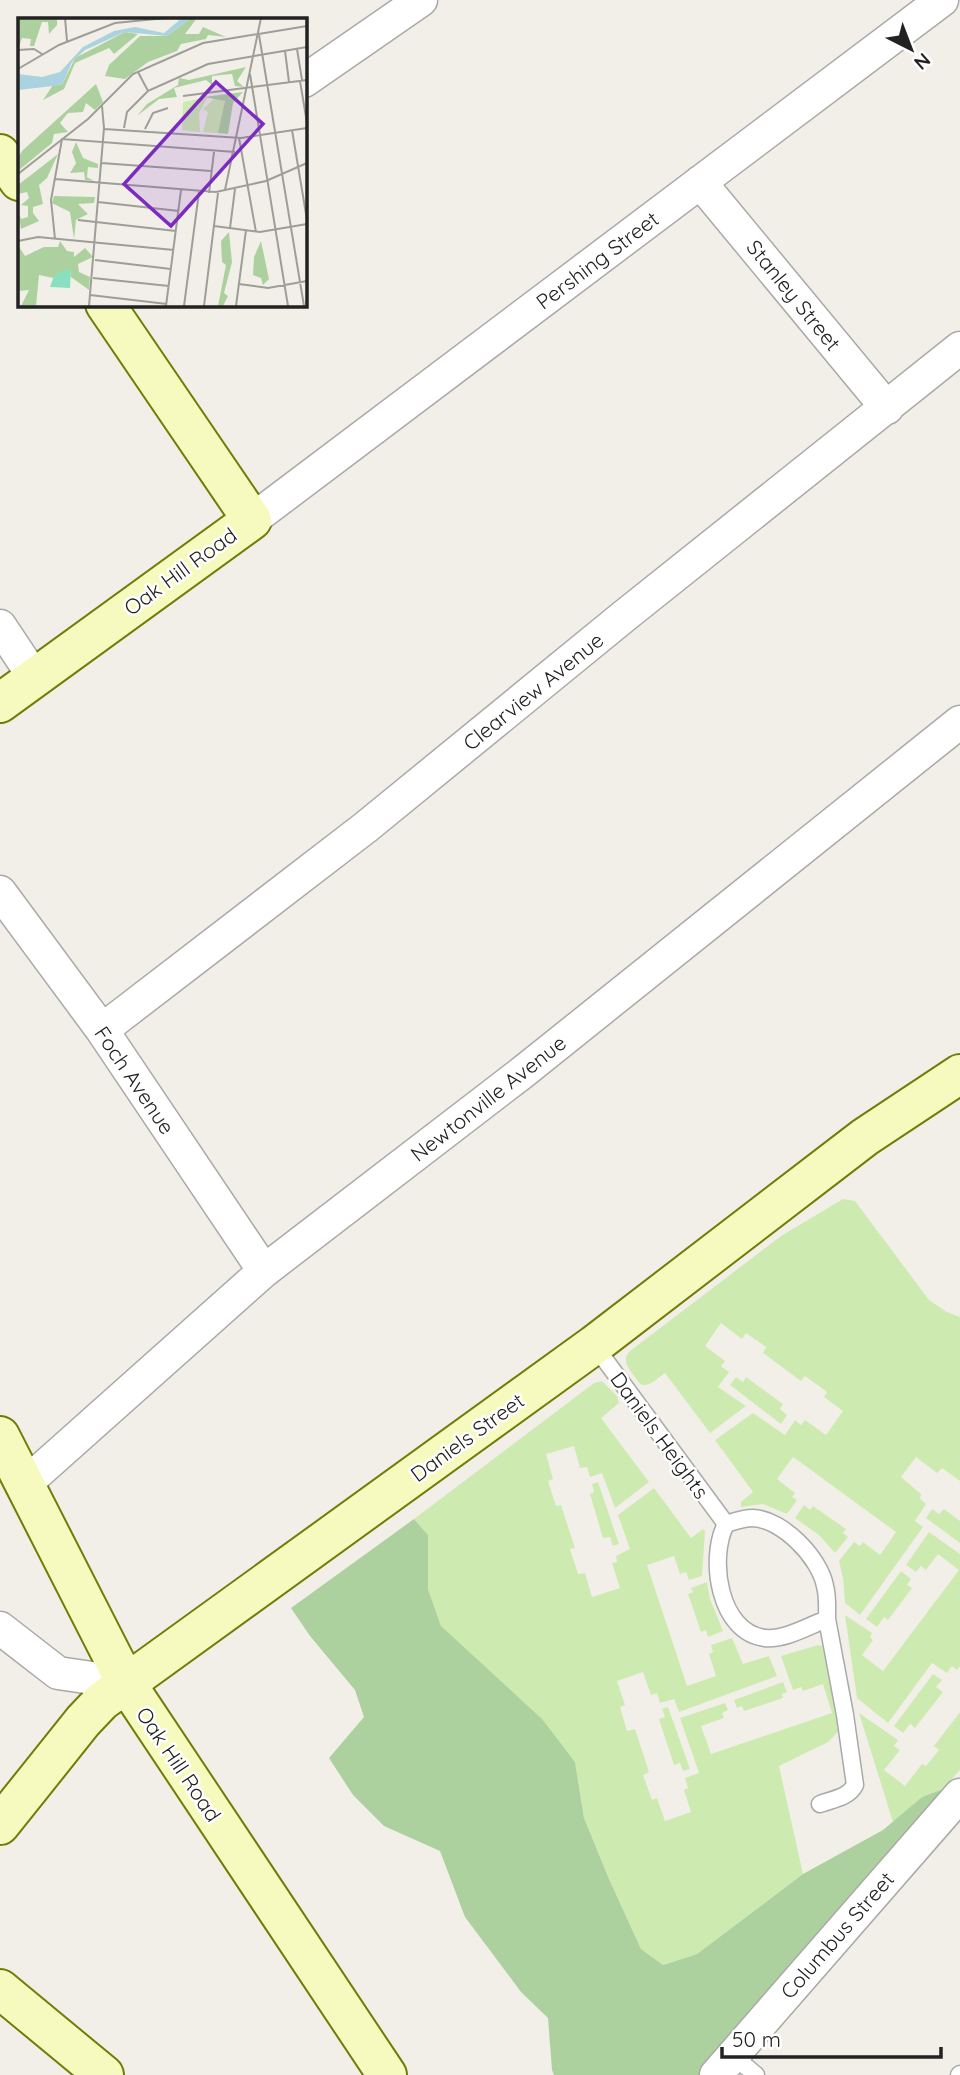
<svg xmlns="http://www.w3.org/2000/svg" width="960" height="2075" font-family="Quicksand,sans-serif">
	<rect width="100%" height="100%" fill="#f2efe9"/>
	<path fill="#cdebb0" d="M843,1199L855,1201L929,1300L947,1312L960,1317V1481L942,1468L937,1473L916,1457L901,1477L921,1494L920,1499L926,1504L915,1521L923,1527L860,1615L845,1603L843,1578L839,1561L854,1542L860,1546L863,1542L880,1555L896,1532L793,1457L777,1479L795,1493L792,1497L797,1500L787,1514L763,1504L741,1507V1502L753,1492L715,1440L753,1413L785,1435L795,1420L801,1425L805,1420L826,1435L843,1411L824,1397L827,1392L805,1376L801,1381L763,1353L766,1347L746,1333L742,1339L721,1323L705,1346L725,1361L721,1366L729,1372L718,1387L746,1406L710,1433L665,1373C657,1378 650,1388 640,1384C633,1373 619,1362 630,1351L781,1236Z
		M736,1377L743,1382L746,1377L783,1404L780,1409L787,1415L781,1424L730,1385Z
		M602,1381L617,1396L619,1403L601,1418L649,1482L615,1508L602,1473L590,1477L587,1467L580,1468L574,1446L546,1454L553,1479L548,1481L556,1506L561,1505L575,1548L570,1549L578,1574L585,1573L592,1597L620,1588L612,1563L617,1562L616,1556L630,1549L618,1515L654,1488L691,1538L703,1529L705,1531L702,1576L689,1580L686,1572L680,1574L674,1556L647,1565L687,1686L716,1676L709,1654L713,1652L711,1645L732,1638L743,1664L769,1656L777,1676L679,1712L674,1699L660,1703L657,1693L651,1695L643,1672L617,1681L625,1705L620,1707L627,1731L635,1729L649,1772L643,1775L652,1800L657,1798L665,1821L691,1812L684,1790L688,1788L685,1778L699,1773L680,1718L725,1703L728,1710L722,1713L724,1718L701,1726L711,1754L832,1713L823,1684L803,1691L801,1687L793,1690L781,1656L818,1645L822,1646L840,1716L838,1732L828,1742L779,1766L803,1874L697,1954L663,1965L641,1949L609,1879L584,1818L575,1762L441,1626L428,1589V1535L414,1519L594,1383Z
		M598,1482L619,1544L613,1546L610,1537L603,1538L590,1494L594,1492L592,1484Z
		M804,1505L810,1510L813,1506L846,1529L843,1533L848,1537L835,1553L819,1535L795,1518Z
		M932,1509L939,1514L944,1509L960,1521V1543L926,1518Z
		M929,1532L960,1554V1666L957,1670L952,1666L947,1673L932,1663L888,1723L857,1698L845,1615L872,1633L870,1637L873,1640L862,1655L883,1671L959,1570L938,1554L926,1570L921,1566L916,1572L906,1565Z
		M901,1571L911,1579L907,1585L912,1588L888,1620L884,1617L877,1627L866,1619Z
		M707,1582L710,1599L723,1631L708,1637L706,1630L701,1632L688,1594L693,1592L691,1588Z
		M933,1674L942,1680L936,1687L943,1692L915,1728L910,1724L903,1733L894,1726Z
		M783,1682L787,1692L782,1694L783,1698L744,1711L742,1706L737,1708L734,1700Z
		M668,1707L690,1769L683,1771L680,1763L674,1765L659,1719L665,1717L662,1709Z
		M960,1712V1770L943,1789L922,1797L893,1822L859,1713L898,1740L894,1746L900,1750L884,1770L905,1786L922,1764L926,1766L939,1750L934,1746Z"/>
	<path fill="#add19e" d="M414,1519L428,1535V1589L441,1626L542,1719L575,1762L584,1818L609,1879L641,1949L663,1965L697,1954L803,1874L883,1830L922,1797L943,1789V1801L705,2075H554L552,2070L548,2018L521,1992L465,1917L440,1851L384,1826L353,1795L329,1758L364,1717L355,1690L310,1636L291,1608Z"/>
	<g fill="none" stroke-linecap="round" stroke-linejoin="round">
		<g stroke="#a9a9a9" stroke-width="19">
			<path id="lane" d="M594,1345L726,1524C708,1558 719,1633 765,1638C785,1640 808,1626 827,1619C827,1608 828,1597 825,1586C820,1558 782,1519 753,1518C743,1518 735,1521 726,1524
				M820,1804C833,1799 848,1798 855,1785L845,1715L827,1619
				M732,2055L756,2075
				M959,2075L960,2074"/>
		</g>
		<g stroke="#a9a9a9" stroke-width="35">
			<path id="street" d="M304,81L421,0
				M700,182L887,408
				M252,520L942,0
				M0,626L34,677
				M0,892L102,1030L264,1271
				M102,1030L366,827L623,617L960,348
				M25,1484L264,1271L523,1072L960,722
				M0,1628L58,1673L126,1683
				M716,2075L960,1795"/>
		</g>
		<g stroke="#707d05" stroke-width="42">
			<path id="secondary" d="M0,154L19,181
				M0,703L252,520L105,304
				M0,1436L126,1683L387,2075
				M0,1825L83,1721L102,1701L594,1345L865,1137L960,1074
				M0,1989L104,2075"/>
		</g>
		<use href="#lane" stroke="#fff" stroke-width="16"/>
		<use href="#street" stroke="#fff" stroke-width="32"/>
		<use href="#secondary" stroke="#f7fabf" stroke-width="38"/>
	</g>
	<g text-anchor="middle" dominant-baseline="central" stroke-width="5" stroke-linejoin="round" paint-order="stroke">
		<g font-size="21" fill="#222" stroke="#fff">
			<text transform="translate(597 260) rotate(-37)">Pershing Street</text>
			<text transform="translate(794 295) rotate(51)">Stanley Street</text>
			<text transform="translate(180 571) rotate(-36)">Oak Hill Road</text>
			<text transform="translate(533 691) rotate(-39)">Clearview Avenue</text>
			<text transform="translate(135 1080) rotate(56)">Foch Avenue</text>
			<text transform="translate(488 1098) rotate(-38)">Newtonville Avenue</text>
			<text transform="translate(660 1435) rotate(54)">Daniels Heights</text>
			<text transform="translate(467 1437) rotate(-36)">Daniels Street</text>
			<text transform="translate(179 1764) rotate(56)">Oak Hill Road</text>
			<text transform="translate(837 1935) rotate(-49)">Columbus Street</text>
		</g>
	</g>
	<g transform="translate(18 18)">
		<rect width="289" height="289" fill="#f2efe9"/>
		<path d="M190,79L181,95L182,114L164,112L165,84ZM196,81L207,82L203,109L200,115L185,114L190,94L185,91Z" fill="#cdebb0"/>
		<path d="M0,0H39V7L31,16L30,4H24L16,28H12L13,21L4,20L0,31ZM173,0H179L167,16H181L185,9L208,19L190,17L188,21L163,26L159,33L130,44L107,61L87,58L91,47L122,18H149ZM107,14L120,16L96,36L91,30L57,45L46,71L25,82L35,67H44L57,40ZM228,49L219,63L226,69L217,68L214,56L194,58V67L188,62L156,70L159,79L141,81L119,98L129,86L160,67L161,60L171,62ZM78,66L85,84L77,92L68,85L65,94L50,95L42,105L50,114L36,116L34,125L0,153V139L5,132ZM225,74L215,85L210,116L200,115L207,83L186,79ZM58,124L65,140L80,146V150L70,149L69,159L76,163L67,162L66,154L52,155L58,145L54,134ZM40,136L29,160L21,167L25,186L15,189V195L21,203L3,211L0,193L3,201L10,199V188L3,187L11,180L9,174L0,176V167ZM36,178L77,179L76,185L60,186L70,196L58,202L56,221L52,194L34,185ZM211,214L214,244L206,275L210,278L205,288H200L208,247L204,244L203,223ZM42,223L49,233L56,234V239L67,230L75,239L60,246L61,254L72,259L71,272L53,259V252L35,260L21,257L18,288H3L11,272L0,273V227L7,238L26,229H40ZM243,223L251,261L245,267L243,260L235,257L236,239Z" fill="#add19e"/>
		<path d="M46,252H53L52,270L32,269L36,258Z" fill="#88e0be"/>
		<path d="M164,0H173L149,18L107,14L67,32L54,44L44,67L0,72V56L24,59L42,54L65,29L96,13L117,9L146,15Z" fill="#aad3df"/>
		<path fill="none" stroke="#9f9d99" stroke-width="2" d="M47,0L49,23M241,17L286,288M279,31L284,62M0,32L16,31L24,36M267,33L271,64M0,51L41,27L97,5L148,0M120,54L130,73L190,46L289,29M232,56L270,288M282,63L289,105M165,78L289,62M106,110L109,94L130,73M86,111L223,120L289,110M127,111L135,95L150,90M274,112L289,202M221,120L238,214M83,145L193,153M0,156L70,101L115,56L185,25L289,8M37,161L198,174L248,163L289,145M207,172L243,0M191,175L196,134M80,184L161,193M60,202L158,213M196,208L242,214L289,206M212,210L217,171M37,221L33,182L44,121L217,134M0,223L20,219L156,232M77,242L153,251M75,260L151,268M221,266L250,270L289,263M72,277L149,286M71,288L86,110L84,88M148,288L163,172M166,288L181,174M186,288L200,175M218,288L228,212"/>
		<path fill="#7b2cbf" fill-opacity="0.15" stroke="#7b2cbf" stroke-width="3.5" d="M198,64L245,106L153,208L106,166Z"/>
		<rect width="289" height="289" fill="none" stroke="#222" stroke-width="3.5"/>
	</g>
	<g transform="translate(911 49) rotate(138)" stroke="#ffffff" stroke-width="5" paint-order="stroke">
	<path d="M0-5L12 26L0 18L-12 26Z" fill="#222222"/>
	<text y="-10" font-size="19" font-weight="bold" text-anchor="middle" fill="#222222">N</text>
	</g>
	<path d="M722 2047v10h219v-10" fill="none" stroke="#222222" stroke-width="3.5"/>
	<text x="732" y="2047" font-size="21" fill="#222222" stroke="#ffffff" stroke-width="5" paint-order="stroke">50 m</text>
</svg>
